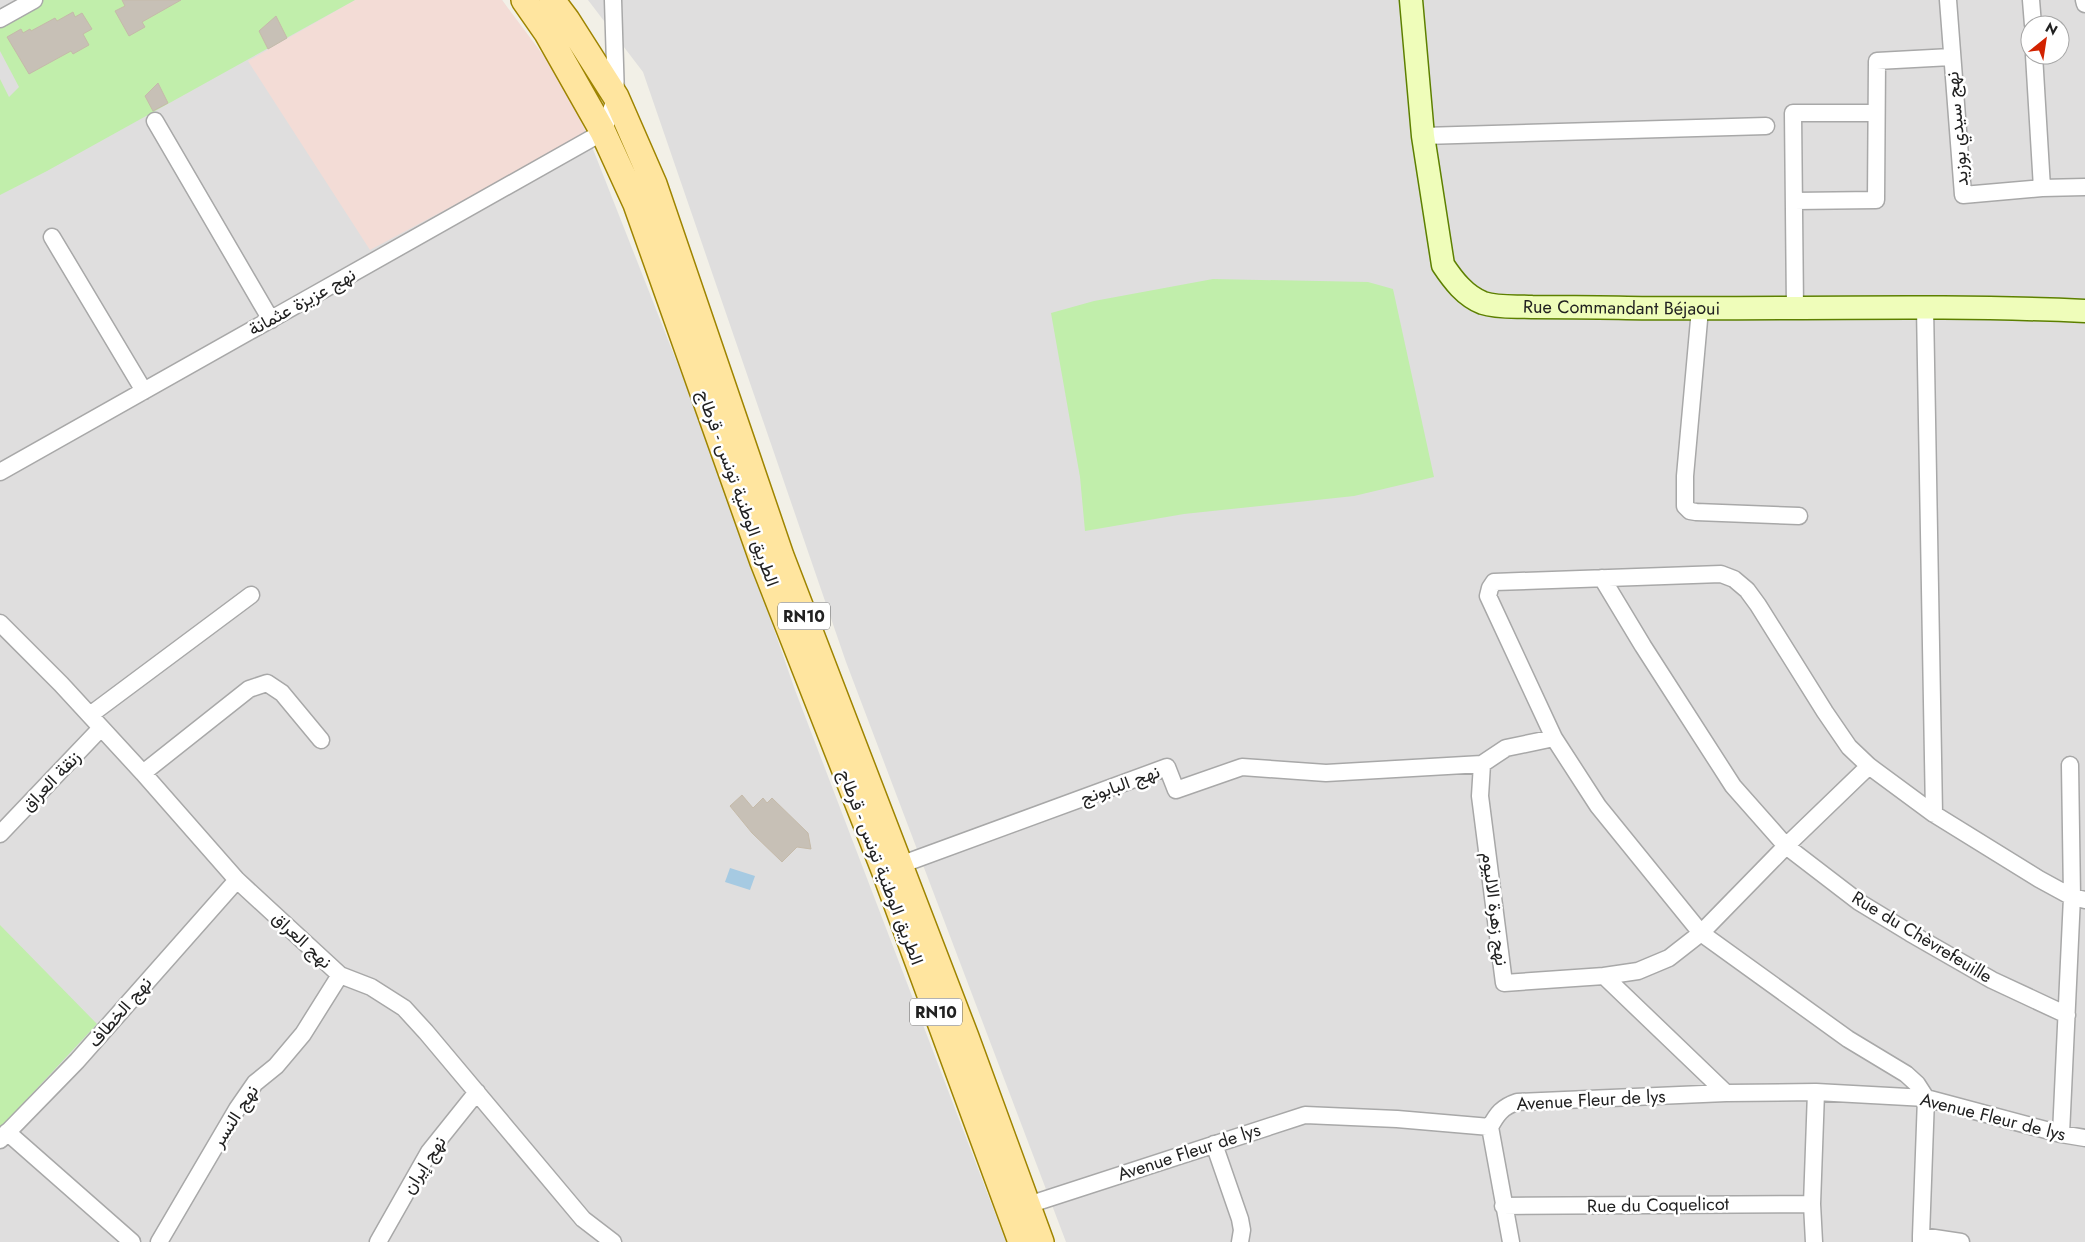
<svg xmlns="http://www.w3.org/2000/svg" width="2085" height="1242" font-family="Jost,Vazirmatn,sans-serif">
	<rect width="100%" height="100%" fill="#f2f0e7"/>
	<path fill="#dfdede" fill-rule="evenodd" d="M0,0H502L587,134L715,459L795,690L1006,1242H0Z
		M588,0H2085V1242H1066L846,662L643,72ZM2030,25H2060V55H2030Z"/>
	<path fill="#f3dcd6" d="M355,0H502L558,75L587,134L370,250L248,61Z"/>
	<path fill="#c1eeab" d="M42,0H355L47,171L0,195V79L9,97L19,87L0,51V22Z
		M1213,279L1368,282L1393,289L1434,477L1354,496L1184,514L1085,531L1080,477L1051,313L1094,301Z
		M0,925L97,1024L0,1128Z"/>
	<path fill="#a6cae2" d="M730,868L755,876L750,890L725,882Z"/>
	<path fill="#c7c0b6" stroke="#c5baa9" d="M122,0H181L142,22L145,27L129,36L115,11L125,6Z
		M73,12L75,17L82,13L92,29L83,34L89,45L73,54L71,51L29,74L7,37L21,29L23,33L30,29L31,31L55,18L57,21Z
		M276,16L287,38L268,49L259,31Z
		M158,83L168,103L153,111L145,96Z
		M742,795L753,808L763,798L767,803L772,798L808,833L811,849L797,847L782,862L752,833L730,806Z"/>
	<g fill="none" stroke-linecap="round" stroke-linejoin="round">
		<g stroke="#a8a8a8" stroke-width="19">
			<path id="street" d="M1948,0L1963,195L2042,188L2085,187
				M2031,0L2033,25
				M2084,0L2085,4
				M0,19L34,0
				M2034,55L2042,188
				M155,121L271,320
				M1423,136L1766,126
				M1794,201L1876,200L1877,61L1951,57
				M52,237L144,391
				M1925,307L1934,814
				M1700,309L1685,476V506L1690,511L1696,512L1799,516
				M1795,309L1793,113H1875
				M0,472L603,132L616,97L613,0
				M1602,578L1643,646L1733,786L1786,846L1859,902L1910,933L1992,980L2067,1015
				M0,623L61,684L143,773L237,880L340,975L371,987L404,1008L426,1032L583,1219L613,1242
				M90,715L251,595
				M1554,738L1506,748L1482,764L1480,796L1504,983L1604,976L1726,1093
				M143,773L249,689L267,683L282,693L321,740
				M0,834L101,728
				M900,865L1167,767L1176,790L1242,767L1326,773L1482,764
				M1604,976L1638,971L1669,958L1701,933L1786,846L1869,766
				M1490,1127L1511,1242
				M7,1132L132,1242
				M2061,1134L2072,897L2070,765
				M0,1140L77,1061L237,880
				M1214,1144L1240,1219L1242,1230L1240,1242
				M1028,1205L1305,1115L1397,1119L1490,1127C1497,1114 1502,1107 1517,1102L1726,1093L1816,1092L1926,1098L2061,1134L2085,1138
				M1503,1206L1812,1204
				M1921,1236L1926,1098L1917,1084L1906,1074L1848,1039L1701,933L1598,806L1554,738L1488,596L1490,588L1494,582L1721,574L1734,579L1747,590L1758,605L1825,712L1849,747L1869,766L1934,814L2039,879L2072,897L2085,900
				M159,1242L237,1109L255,1083L276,1066L303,1034L340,975
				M378,1242L429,1152L477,1092
				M1814,1242L1812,1204L1816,1092
				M1921,1242V1236L1961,1242"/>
		</g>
		<g stroke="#5d8000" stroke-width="25">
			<g id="secondary">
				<path id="s1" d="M1411,0L1423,136L1443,265C1453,280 1465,296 1483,303C1498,308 1516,306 1532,307C1564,307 1595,307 1627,308C1780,310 1932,304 2085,311"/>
			</g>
		</g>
		<g stroke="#9e8400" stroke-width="28">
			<path id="primary" d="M524,0L547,33L603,132L636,204L763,562L884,870L1021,1242
				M552,0L567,20L616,97L654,184L781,556L966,1037L1041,1242"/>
		</g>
		<use href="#street" stroke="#fff" stroke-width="16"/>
		<use href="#secondary" stroke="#effdba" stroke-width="22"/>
		<use href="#primary" stroke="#ffe59f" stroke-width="25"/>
	</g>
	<g text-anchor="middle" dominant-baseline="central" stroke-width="5" stroke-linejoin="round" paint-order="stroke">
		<g fill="#fff" stroke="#646464" stroke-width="1">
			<rect x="778" y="602.5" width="52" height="27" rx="4"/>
			<rect x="910" y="998.5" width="52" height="27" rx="4"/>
		</g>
		<g font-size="16" font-weight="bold" fill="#212121">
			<text x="804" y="616">RN10</text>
			<text x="936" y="1012">RN10</text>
		</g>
		<g font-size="18" fill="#212121" stroke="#fff">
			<text transform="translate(1957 129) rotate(-95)">نهج سيدي بوزيد</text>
			<text transform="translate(302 302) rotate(-29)">نهج عزيزة عثمانة</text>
			<text stroke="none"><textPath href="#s1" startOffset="462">Rue Commandant Béjaoui</textPath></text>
			<text transform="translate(738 488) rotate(70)">الطريق الوطنية تونس - قرطاج</text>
			<text transform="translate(51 781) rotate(-46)">زنقة العراق</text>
			<text transform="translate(1120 785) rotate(-20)">نهج البابونج</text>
			<text transform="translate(881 867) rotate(69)">الطريق الوطنية تونس - قرطاج</text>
			<text transform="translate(1495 909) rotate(83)">نهج زهرة الاليوم</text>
			<text transform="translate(1922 937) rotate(31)">Rue du Chèvrefeuille</text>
			<text transform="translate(302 940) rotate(43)">نهج العراق</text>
			<text transform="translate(120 1012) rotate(-49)">نهج الخطاف</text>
			<text transform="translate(1591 1100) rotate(-3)">Avenue Fleur de lys</text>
			<text transform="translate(235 1116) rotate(-57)">نهج النسر</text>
			<text transform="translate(1993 1117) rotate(14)">Avenue Fleur de lys</text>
			<text transform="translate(1189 1152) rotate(-18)">Avenue Fleur de lys</text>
			<text transform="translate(424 1165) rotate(-57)">نهج إيران</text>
			<text transform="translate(1658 1205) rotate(-1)">Rue du Coquelicot</text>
		</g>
	</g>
	<g transform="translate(2045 40) rotate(30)"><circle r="24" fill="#ffffff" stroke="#a6a6a6"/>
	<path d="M0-4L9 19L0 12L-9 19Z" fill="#d22200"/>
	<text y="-8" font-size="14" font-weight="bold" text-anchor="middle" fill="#212121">N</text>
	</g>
</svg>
